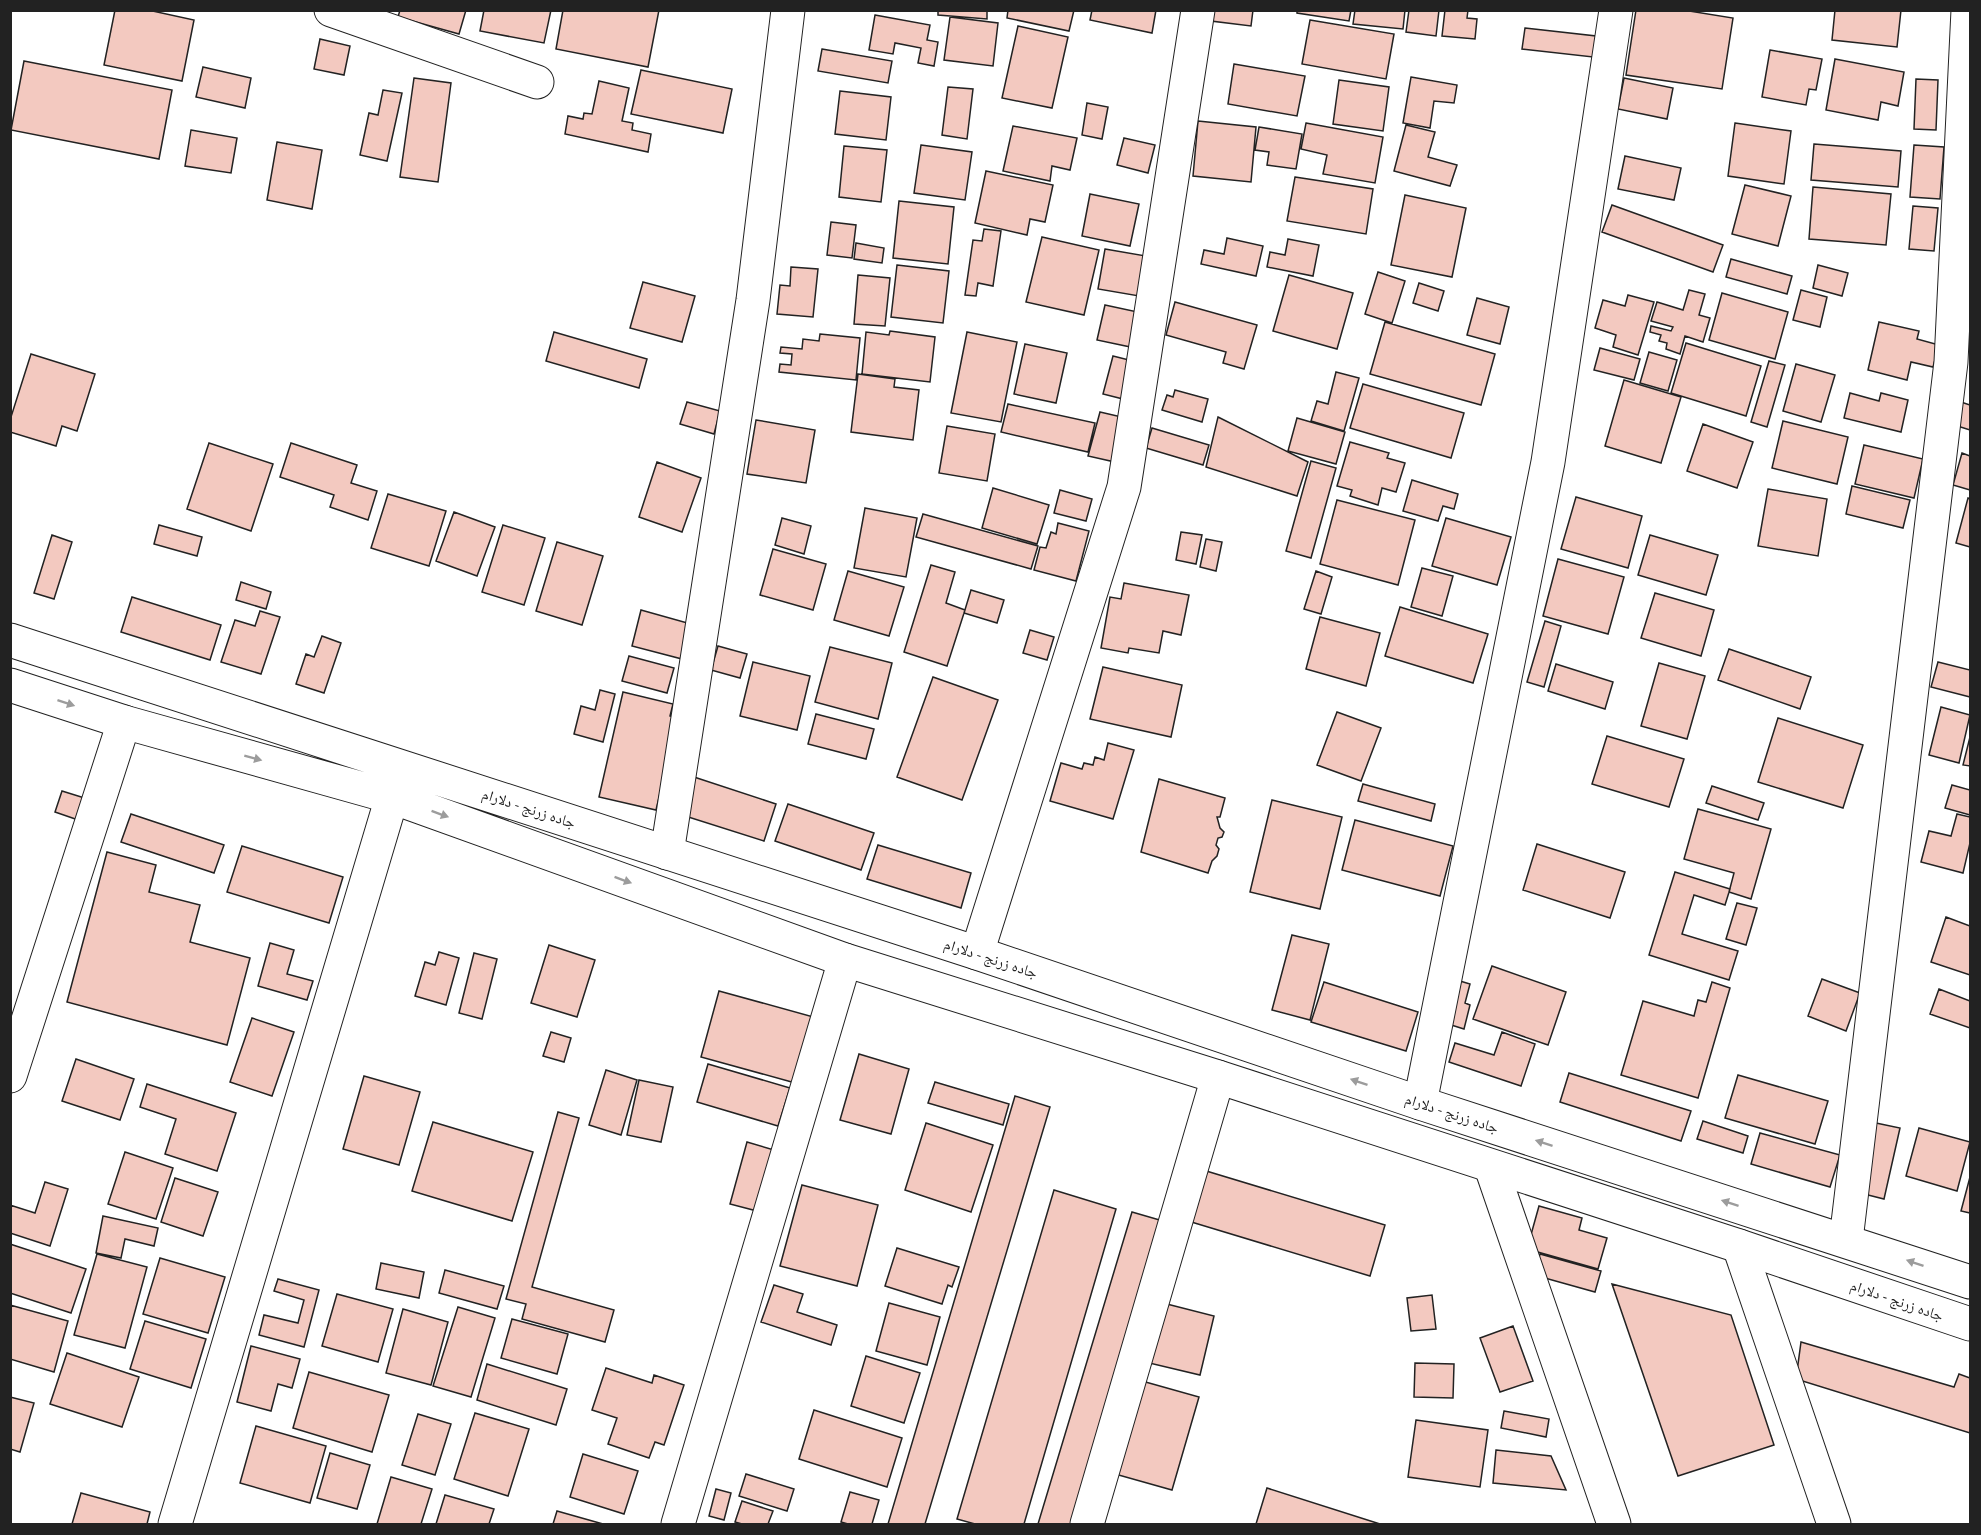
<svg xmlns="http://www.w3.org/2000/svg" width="1981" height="1535" font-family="'Source Serif 4','Noto Naskh Arabic',serif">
	<rect width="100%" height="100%" fill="#fff"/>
	<path fill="#f3c9c0" stroke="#222" stroke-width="1.5" d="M115,10H148L194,20L182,81L104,65Z
		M400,10H466L459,34L398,17Z
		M484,10H551L544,43L480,31Z
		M563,10H659L648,67L556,49Z
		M938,10H987V19L938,15Z
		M1008,10H1074L1069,31L1007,18Z
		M1092,10H1156L1152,33L1090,20Z
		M1213,10H1253L1251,26L1211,21Z
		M1297,10H1351L1349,21L1297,13Z
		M1355,10H1405L1403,29L1353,24Z
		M1409,10H1439L1436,36L1406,32Z
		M1445,10H1468L1467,18L1477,19L1475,39L1442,36Z
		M1636,10H1683L1733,18L1722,89L1626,75Z
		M1835,10H1901L1897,47L1832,40Z
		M875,15L930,25L927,40L938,42L934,66L918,63L921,48L895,43L893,54L869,50Z
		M950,17L998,23L993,66L944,60Z
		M1310,20L1394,34L1386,79L1302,64Z
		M1018,26L1068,37L1052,108L1002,98Z
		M1525,28L1596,36L1593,57L1522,49Z
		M320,39L350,46L344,75L314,69Z
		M822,49L892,61L888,83L818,71Z
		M1770,50L1822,59L1816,90L1809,89L1806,105L1762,97Z
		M1835,59L1904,72L1898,106L1881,102L1878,120L1826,110Z
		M24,61L172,90L159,159L11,130Z
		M1234,64L1305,76L1297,116L1228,104Z
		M203,67L251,78L245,108L196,97Z
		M641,70L732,89L723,133L631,114Z
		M1411,77L1457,85L1454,103L1434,101L1430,128L1403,123Z
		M414,78L451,83L438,182L400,177Z
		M1624,78L1673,88L1667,119L1618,109Z
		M1916,79L1938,80L1936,130L1914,129Z
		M1339,80L1389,87L1383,131L1333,124Z
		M599,81L629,88L622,121L633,123L632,130L651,134L648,152L565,134L568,116L583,119L584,113L592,114Z
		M948,87L973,89L967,139L942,135Z
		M383,90L402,93L387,161L360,155L369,113L378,115Z
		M840,91L891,97L886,140L835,134Z
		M1087,103L1108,107L1102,139L1082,135Z
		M1198,121L1256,127L1251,182L1193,176Z
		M1306,123L1383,137L1375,183L1323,174L1327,155L1301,149Z
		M1735,123L1791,131L1784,184L1728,176Z
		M1406,125L1435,132L1428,157L1457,165L1450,186L1394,171Z
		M1013,126L1077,138L1070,170L1052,166L1050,181L1003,171Z
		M1259,127L1302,134L1296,169L1267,165L1269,152L1255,150Z
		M191,130L237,138L231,173L185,166Z
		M1124,138L1155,145L1148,173L1117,165Z
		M277,142L322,150L312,209L267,200Z
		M1814,144L1901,151L1898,187L1811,180Z
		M921,145L972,152L965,200L914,193Z
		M1914,145L1944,147L1940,199L1910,197Z
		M844,146L887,150L881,202L839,197Z
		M1625,156L1681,168L1674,200L1618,189Z
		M986,171L1053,185L1045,222L1030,219L1027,235L975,223Z
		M1295,177L1373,189L1366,234L1287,221Z
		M1745,185L1791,196L1778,246L1732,234Z
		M1813,187L1891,194L1886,245L1809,239Z
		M1090,194L1139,204L1130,246L1082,236Z
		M1405,195L1466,208L1452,277L1391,265Z
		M899,201L954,207L948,264L893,258Z
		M1612,205L1723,245L1713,272L1602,232Z
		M1913,206L1938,208L1934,251L1909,249Z
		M831,222L856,225L852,258L827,255Z
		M984,229L1001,231L993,286L978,283L976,296L965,295L973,240L982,241Z
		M1042,237L1099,250L1084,315L1026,302Z
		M1227,238L1263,246L1256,276L1201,264L1204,250L1224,254Z
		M1288,239L1319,245L1313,276L1267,267L1270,252L1285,255Z
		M856,243L884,248L882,263L854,259Z
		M1105,249L1146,256L1139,296L1098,289Z
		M1731,259L1792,276L1787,294L1726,277Z
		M897,265L949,271L943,323L891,317Z
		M1818,265L1848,273L1842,296L1813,288Z
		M791,267L818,269L813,317L777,314L780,285L790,286Z
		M1378,272L1405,281L1392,323L1365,314Z
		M858,275L890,278L885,326L854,324Z
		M1289,275L1353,293L1337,349L1273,331Z
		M643,282L695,296L682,342L630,328Z
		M1419,283L1444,291L1438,311L1413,303Z
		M1689,290L1705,294L1699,315L1710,318L1703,342L1685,336L1680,354L1666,349L1667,343L1659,341L1661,335L1650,332L1651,326L1671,331L1673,327L1651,321L1657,302L1683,310Z
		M1801,290L1827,297L1820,327L1793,320Z
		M1722,293L1788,312L1775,359L1709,340Z
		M1628,295L1654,302L1638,355L1613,347L1616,335L1595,328L1603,300L1625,306Z
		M1477,298L1509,307L1500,344L1467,335Z
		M1175,302L1257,325L1244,369L1223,363L1226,352L1166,335Z
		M1105,305L1147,314L1140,349L1097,340Z
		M1385,322L1495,354L1481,405L1370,374Z
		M1879,322L1919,331L1917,339L1939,345L1933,367L1911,362L1907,380L1868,370Z
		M890,331L935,337L930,382L862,374L866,332L889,335Z
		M554,332L647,359L639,388L546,361Z
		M967,332L1017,342L1001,422L951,413Z
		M820,334L860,338L856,380L779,372L780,364L791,365L792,354L780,353L781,347L802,349L803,339L819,341Z
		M1686,343L1761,366L1746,416L1671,393Z
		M1025,344L1067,353L1056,403L1014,394Z
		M1600,348L1640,359L1634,380L1594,370Z
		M1649,352L1677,360L1668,391L1640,383Z
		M31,354L95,374L77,431L62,426L56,446L10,432V420Z
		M1113,356L1137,362L1127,400L1103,394Z
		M1769,361L1785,365L1767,427L1751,422Z
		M1796,364L1835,375L1821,422L1783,411Z
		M1336,372L1359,378L1344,431L1311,421L1317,401L1328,404Z
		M858,374L895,379L894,387L919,390L913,440L851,432Z
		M1624,380L1681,397L1661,463L1605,446Z
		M1363,384L1464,413L1451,458L1350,428Z
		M1175,390L1208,399L1202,422L1162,410L1167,395L1173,397Z
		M1850,393L1879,401L1881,393L1908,400L1901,432L1844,418Z
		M1958,401L1970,405V430L1951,424Z
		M687,402L720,411L714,434L680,424Z
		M1008,404L1095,423L1088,452L1001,432Z
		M1100,412L1126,418L1115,462L1088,456Z
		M1218,417L1308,462L1297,496L1206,467Z
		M1297,418L1345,432L1336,464L1288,451Z
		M756,420L815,430L806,483L747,474Z
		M1783,421L1848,437L1837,484L1772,468Z
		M1703,424L1753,442L1737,488L1687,471Z
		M947,426L995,434L987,481L939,473Z
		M1152,428L1209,445L1203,465L1146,448Z
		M1350,442L1389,453L1387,458L1405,463L1396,492L1382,488L1378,505L1350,496L1352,490L1337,486Z
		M209,443L273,464L251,531L187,509Z
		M291,443L357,465L351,483L377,491L368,520L330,507L334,495L280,477Z
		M1864,445L1923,459L1914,498L1855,484Z
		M1962,453L1970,456V490L1953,485Z
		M1311,461L1336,468L1311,558L1286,551Z
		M657,462L701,478L682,532L639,517Z
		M1412,480L1458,494L1454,509L1443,506L1438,521L1403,511Z
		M1852,486L1910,500L1903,528L1846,514Z
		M993,488L1049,505L1037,544L982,528Z
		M1768,489L1827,499L1818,556L1758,546Z
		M1060,490L1092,499L1086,521L1054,513Z
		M388,494L446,511L429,566L371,548Z
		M1576,497L1642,516L1628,568L1561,549Z
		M1968,498L1970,499V547L1956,543Z
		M1337,500L1415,520L1398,585L1320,564Z
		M865,508L917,518L906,577L854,568Z
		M454,512L495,527L477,576L436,561Z
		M923,514L1038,546L1031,569L916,537Z
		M782,518L811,526L804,554L775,545Z
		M1446,518L1511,537L1497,585L1432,566Z
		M1058,523L1089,531L1076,581L1034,570L1040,547L1046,548L1051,532L1056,534Z
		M159,525L202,537L197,556L154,544Z
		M503,525L545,538L524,605L482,592Z
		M1181,532L1202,535L1196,564L1176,560Z
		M52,535L72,542L54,599L34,593Z
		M1650,535L1718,555L1706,595L1638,575Z
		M1206,539L1222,542L1216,571L1200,567Z
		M557,542L603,556L582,625L536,611Z
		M773,549L826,564L813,610L760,595Z
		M1558,559L1624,577L1608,634L1543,616Z
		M931,565L955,572L946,603L965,610L947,666L904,652Z
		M1422,568L1453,576L1442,616L1411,607Z
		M848,571L904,587L889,636L834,620Z
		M1316,571L1332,577L1321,614L1304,609Z
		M241,582L271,592L266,609L236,600Z
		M1124,583L1189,595L1181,635L1163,631L1159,653L1129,648L1128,653L1101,648L1110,597L1121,599Z
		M971,590L1004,600L997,623L964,613Z
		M1655,593L1714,610L1701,656L1641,638Z
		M132,597L221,625L210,660L121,632Z
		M1400,607L1488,634L1473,683L1385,656Z
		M641,610L691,624L682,659L632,646Z
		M260,611L280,617L261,674L221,662L235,620L255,626Z
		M1320,617L1380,633L1366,686L1306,669Z
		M1545,621L1561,626L1544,687L1527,682Z
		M1030,630L1054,637L1047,660L1023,653Z
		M322,636L341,643L324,693L296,684L306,654L314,657Z
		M718,646L747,654L740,678L711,670Z
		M830,647L892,663L878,719L815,702Z
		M1729,649L1811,677L1800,709L1718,680Z
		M629,656L674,668L667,693L622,681Z
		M753,662L810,676L797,730L740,716Z
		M1938,662L1970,670V697L1931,687Z
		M1659,663L1705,676L1687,739L1641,726Z
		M1556,664L1613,682L1605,709L1548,691Z
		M1103,667L1182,685L1171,737L1090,719Z
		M933,677L998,700L962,800L897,777Z
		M600,690L615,694L603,742L574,734L581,706L595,710Z
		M623,692L673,704L670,716L678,718L656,810L599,797Z
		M1941,707L1970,715L1959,763L1929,755Z
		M1337,712L1381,728L1361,781L1317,765Z
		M816,714L874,729L866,759L808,744Z
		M1778,718L1863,745L1843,808L1758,782Z
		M1607,736L1684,759L1669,807L1592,784Z
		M1970,737V766L1963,765Z
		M1108,743L1134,750L1113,819L1050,801L1061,763L1082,769L1084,763L1093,765L1095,757L1104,760Z
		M694,777L776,804L764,841L682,815Z
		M1159,779L1225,798L1220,817H1217L1220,828L1224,832L1222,837L1218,838L1216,845L1219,849L1217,856L1212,861L1208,873L1141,852Z
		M1363,784L1435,804L1431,821L1358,801Z
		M1952,785L1970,790V815L1945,808Z
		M1712,786L1764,803L1758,820L1706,803Z
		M62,791L91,800L84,822L55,812Z
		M1272,800L1342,817L1320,909L1250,892Z
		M788,804L874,833L861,870L775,841Z
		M1698,809L1771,829L1751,899L1729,892L1734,873L1684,859Z
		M131,814L224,845L214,873L121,842Z
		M1957,814L1970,817V843L1963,873L1921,862L1929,831L1951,836Z
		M1355,820L1453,846L1440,896L1342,870Z
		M1537,844L1625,872L1610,918L1523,890Z
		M878,845L971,873L961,908L867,879Z
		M242,846L343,877L329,923L227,892Z
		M107,852L156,865L149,892L200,905L190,942L250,958L227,1045L67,1002Z
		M1675,872L1730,889L1725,905L1694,895L1682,934L1738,951L1729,980L1649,955Z
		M1737,903L1757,908L1746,945L1726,939Z
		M1946,917L1970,926V975L1931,962Z
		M1292,935L1329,944L1310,1020L1272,1010Z
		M270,943L294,950L287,974L313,981L307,1000L258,986Z
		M549,945L595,960L577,1017L531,1003Z
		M439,952L459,958L446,1005L415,996L425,962L435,965Z
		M474,953L497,959L482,1019L459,1013Z
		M1492,966L1566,992L1548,1045L1473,1019Z
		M1822,979L1860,993L1846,1031L1808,1016Z
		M1460,981L1470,984L1465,1003L1470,1005L1464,1029L1448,1024Z
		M1324,982L1418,1012L1406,1051L1311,1022Z
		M1712,982L1730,988L1698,1098L1621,1075L1643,1001L1694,1016L1698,1000L1706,1002Z
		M1939,989L1970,1001V1028L1930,1014Z
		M719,991L817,1018L799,1084L701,1057Z
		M252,1018L294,1032L272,1096L230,1082Z
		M551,1032L571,1038L564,1062L543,1056Z
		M1502,1032L1535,1044L1521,1086L1449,1062L1455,1043L1494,1055Z
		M859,1054L909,1069L891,1134L840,1120Z
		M76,1059L134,1079L120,1120L62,1101Z
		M708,1064L790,1088L778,1126L697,1102Z
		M606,1070L637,1080L621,1135L589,1125Z
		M1569,1073L1691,1111L1681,1141L1560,1102Z
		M1738,1075L1828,1101L1815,1144L1725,1118Z
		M364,1076L420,1092L399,1165L343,1149Z
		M639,1080L673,1087L661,1142L627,1135Z
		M935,1082L1009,1104L1003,1125L928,1103Z
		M147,1084L236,1113L217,1171L165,1154L176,1119L140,1107Z
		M1015,1096L1050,1107L925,1524H888Z
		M558,1112L579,1118L532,1287L614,1310L605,1342L522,1319L526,1304L506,1299Z
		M1703,1121L1748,1136L1743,1153L1697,1139Z
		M433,1122L533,1152L512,1221L412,1191Z
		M926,1123L993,1145L971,1212L905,1190Z
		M1876,1123L1900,1128L1884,1199L1860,1193Z
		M1919,1128L1970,1142L1957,1191L1906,1176Z
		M1760,1133L1840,1155L1830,1187L1751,1164Z
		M747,1142L774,1150L757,1211L730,1204Z
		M125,1152L173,1168L156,1219L108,1204Z
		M1203,1170L1385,1225L1370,1276L1188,1221Z
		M1970,1177V1213L1961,1211Z
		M175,1178L218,1192L203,1236L161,1222Z
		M45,1182L68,1189L50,1246L10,1233V1205L35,1213Z
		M802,1185L878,1205L857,1286L780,1266Z
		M1054,1190L1116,1209L1024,1524H975L957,1519Z
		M1539,1206L1582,1218L1579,1230L1607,1238L1598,1269L1527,1249Z
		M1132,1212L1170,1223L1080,1524H1038Z
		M103,1216L158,1228L154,1246L125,1239L121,1258L96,1253Z
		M10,1244L86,1269L71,1313L10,1293Z
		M897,1248L959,1267L952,1287L948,1285L942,1304L885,1286Z
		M97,1254L147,1267L125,1348L74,1335Z
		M1540,1254L1601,1271L1595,1292L1534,1275Z
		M160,1258L225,1277L208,1333L143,1314Z
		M381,1263L424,1272L419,1298L376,1289Z
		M445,1270L504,1286L497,1309L439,1293Z
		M278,1279L319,1290L304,1347L259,1335L264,1315L298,1323L304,1300L274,1291Z
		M1612,1284L1731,1315L1774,1445L1678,1476Z
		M774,1285L803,1294L797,1312L837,1325L831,1345L761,1322Z
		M337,1294L393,1309L378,1362L322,1346Z
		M1432,1295L1436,1329L1411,1331L1407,1298Z
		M1159,1302L1214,1316L1200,1375L1145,1362Z
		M889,1303L940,1317L927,1365L876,1351Z
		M10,1305L68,1321L54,1372L10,1359Z
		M458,1307L495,1318L471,1397L433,1386Z
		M403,1309L448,1322L431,1385L386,1373Z
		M512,1319L568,1334L557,1374L501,1358Z
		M145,1321L206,1339L191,1388L130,1369Z
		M1513,1326L1533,1381L1500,1392L1480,1338Z
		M1801,1342L1954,1387L1959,1374L1970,1378V1433L1796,1379Z
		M251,1346L300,1359L292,1388L278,1384L271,1411L237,1402Z
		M67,1353L139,1377L122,1427L50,1404Z
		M866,1356L920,1373L904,1423L851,1406Z
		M1415,1363L1454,1364L1453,1398L1414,1397Z
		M487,1364L567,1389L556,1425L477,1400Z
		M606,1368L652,1383L654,1375L684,1385L664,1445L655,1442L649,1458L608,1444L617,1418L592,1410Z
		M309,1372L389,1395L372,1452L293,1428Z
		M1142,1381L1199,1397L1172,1490L1115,1474Z
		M10,1397L34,1403L20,1452L10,1449Z
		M814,1410L902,1438L887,1487L799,1459Z
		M1504,1411L1549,1419L1546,1437L1501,1428Z
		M475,1413L529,1429L508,1496L454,1479Z
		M418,1414L451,1424L435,1475L402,1465Z
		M1416,1420L1488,1430L1480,1487L1408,1477Z
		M256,1426L326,1446L310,1503L240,1483Z
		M1496,1450L1551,1456L1566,1490L1493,1483Z
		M330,1453L370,1465L357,1509L317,1498Z
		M583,1454L638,1471L624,1514L570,1497Z
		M746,1474L794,1489L787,1511L739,1496Z
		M391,1477L432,1489L421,1524H377Z
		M1267,1488L1380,1524H1256Z
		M716,1489L731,1493L724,1520L709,1516Z
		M850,1492L879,1500L872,1524H848L841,1522Z
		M81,1493L150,1512L147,1524H72Z
		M445,1495L494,1509L489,1524H436Z
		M742,1501L773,1511L768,1524H742L735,1522Z
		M557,1511L603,1524H553Z"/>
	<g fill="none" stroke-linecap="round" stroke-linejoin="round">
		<g stroke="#222" stroke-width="35">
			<path id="minor" d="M331,10L537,82
				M667,853L753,300L788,10
				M977,953L1124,487L1198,10
				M10,1076L124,722
				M1420,1103L1548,462L1616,10
				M1491,1167L1614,1524
				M1846,1240L1951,362L1968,10
				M1739,1246L1834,1524
				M175,1524L392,797
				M678,1524L845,960
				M1087,1524L1218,1077"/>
		</g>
		<g stroke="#222" stroke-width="35">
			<path id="highway" d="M10,640L977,953L1420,1103L1970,1282
				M10,685L124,722L392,797L845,960L1218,1077L1739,1246L1970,1324"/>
		</g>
		<use href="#minor" stroke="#fff" stroke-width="33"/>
		<use href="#highway" stroke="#fff" stroke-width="33"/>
	</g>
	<defs><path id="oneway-solid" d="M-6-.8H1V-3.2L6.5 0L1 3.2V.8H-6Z" transform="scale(1.5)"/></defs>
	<g fill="#9c9c9c">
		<use href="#oneway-solid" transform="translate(66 703) rotate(18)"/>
		<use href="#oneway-solid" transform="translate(253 758) rotate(15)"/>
		<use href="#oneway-solid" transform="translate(440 814) rotate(20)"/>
		<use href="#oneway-solid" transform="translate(623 880) rotate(20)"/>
		<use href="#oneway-solid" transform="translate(1359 1082) rotate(-161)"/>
		<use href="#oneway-solid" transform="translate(1544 1143) rotate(-162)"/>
		<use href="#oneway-solid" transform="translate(1730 1203) rotate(-162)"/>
		<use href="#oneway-solid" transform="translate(1915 1263) rotate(-161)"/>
	</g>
	<g text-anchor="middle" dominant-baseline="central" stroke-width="4.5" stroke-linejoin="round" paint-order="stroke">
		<g font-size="15" fill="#222" stroke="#fff">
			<text transform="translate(529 808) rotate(18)">جاده زرنج - دلارام</text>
			<text transform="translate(991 958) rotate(18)">جاده زرنج - دلارام</text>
			<text transform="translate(1452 1113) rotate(18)">جاده زرنج - دلارام</text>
			<text transform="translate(1897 1300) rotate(19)">جاده زرنج - دلارام</text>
		</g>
	</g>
	<rect width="1981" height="1535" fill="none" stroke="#222222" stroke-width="24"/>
</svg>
